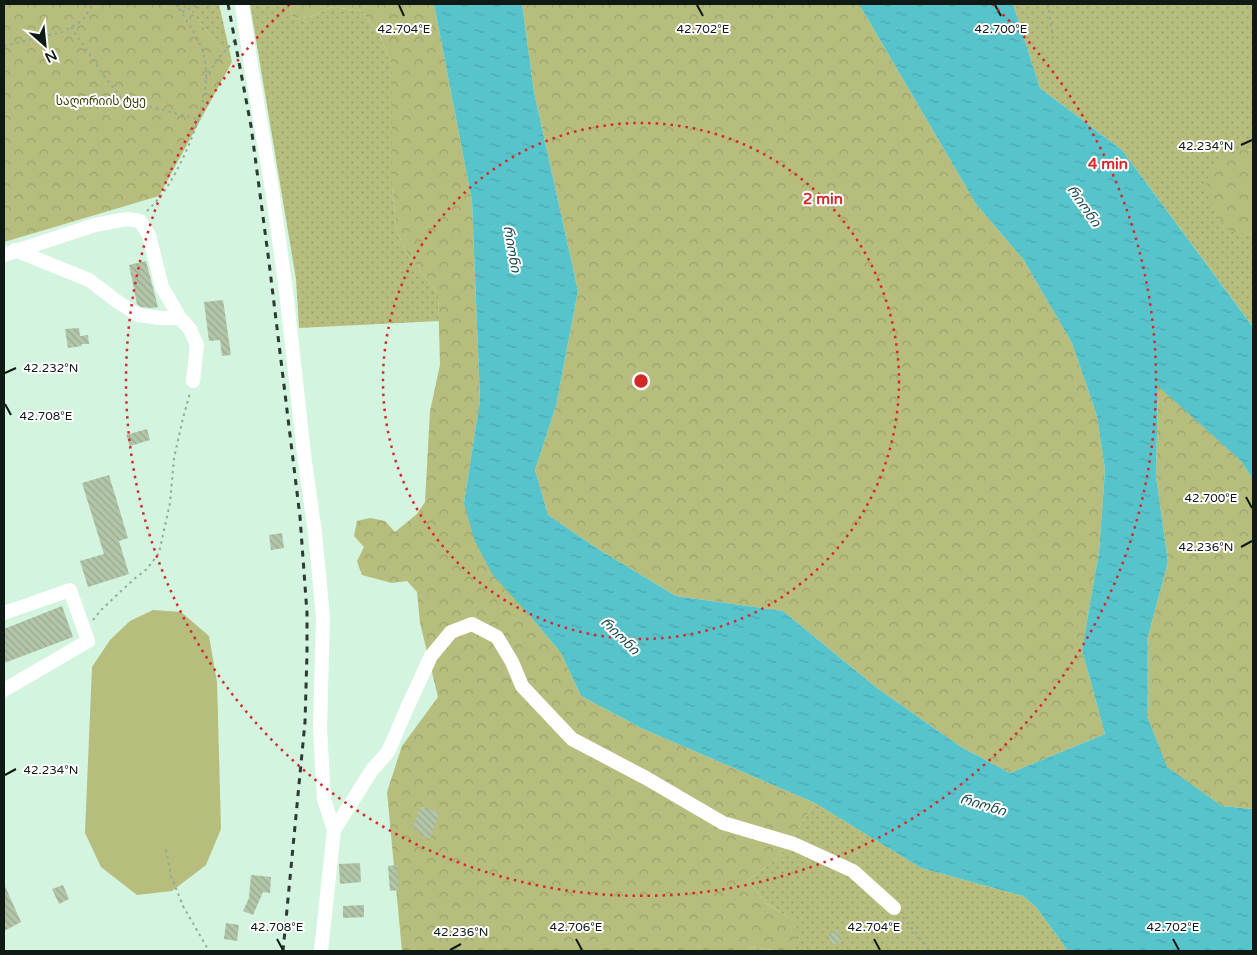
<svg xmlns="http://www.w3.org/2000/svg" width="1257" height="955" font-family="'Varela Round','Noto Sans Georgian',sans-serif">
	<defs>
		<pattern id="grass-dots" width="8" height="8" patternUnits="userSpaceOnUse" patternTransform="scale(1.25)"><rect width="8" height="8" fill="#b7bd7d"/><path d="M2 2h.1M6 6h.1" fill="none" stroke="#9ca26b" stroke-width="1.8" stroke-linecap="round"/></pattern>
		<pattern id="forest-crowns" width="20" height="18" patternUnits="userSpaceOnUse" patternTransform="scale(1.25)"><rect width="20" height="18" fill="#b7bd7d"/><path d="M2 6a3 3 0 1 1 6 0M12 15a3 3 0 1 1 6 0" fill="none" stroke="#9ca26b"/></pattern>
		<pattern id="water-ripples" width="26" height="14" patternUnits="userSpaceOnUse" patternTransform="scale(1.25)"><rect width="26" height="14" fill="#57c4cb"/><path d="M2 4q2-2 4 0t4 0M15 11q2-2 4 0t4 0" fill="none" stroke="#4ba8ad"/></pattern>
		<pattern id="building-back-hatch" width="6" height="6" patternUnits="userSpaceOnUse" patternTransform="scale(1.25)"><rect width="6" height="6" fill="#b2c5a8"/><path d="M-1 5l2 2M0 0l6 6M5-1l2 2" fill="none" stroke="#98a990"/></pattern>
	</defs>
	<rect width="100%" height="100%" fill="#d3f4de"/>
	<path fill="url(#grass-dots)" d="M185,4H219L232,62Z
		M250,4H289L293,19L310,17L331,7L362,11L380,36L392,65V188L397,232L409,257L438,293L439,321L299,328L296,279Z
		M1013,4H1253V150L1245,149L1229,230L1253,235V323L1251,324L1122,150L1040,88Z
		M815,803L921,868L1023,896L1036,907L1068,951H748L751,947L781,951L792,919L767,904L748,880L779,857Z"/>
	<path fill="url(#forest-crowns)" d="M4,4H185L232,62L159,196L4,242Z
		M289,4H434L472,201L480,400L464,503L531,617L561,653L581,696L643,729L815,803L779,857L748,880L767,904L792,919L798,931L794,946L781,951L751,947L748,951H402L387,792L402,746L438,697L420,623L417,592L407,581L392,583L362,575L357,561L364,547L354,536L357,521L370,518L385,521L395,532L417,514L425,502L430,411L440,365L438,293L409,257L397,232L392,188V65L380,36L362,11L331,7L310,17L293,19Z
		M522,4H859L976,204L1023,259L1072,343L1097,416L1105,470L1099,552L1082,650L1105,734L1010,773L961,747L877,688L783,611L676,596L598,549L548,515L535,470L556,406L578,291L534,92Z
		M1245,149L1253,150V235L1229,231L1218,216L1205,190L1209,173L1223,158Z
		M1158,385L1241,461L1253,479V809L1222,806L1166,767L1147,716V640L1168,562L1156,476Z"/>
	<path fill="#b7bd7d" d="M153,610L181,612L209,636L217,682L221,829L206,865L172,891L137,895L101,867L85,833L92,667L110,640L130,621Z"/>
	<path fill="url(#water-ripples)" d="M434,4H522L534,92L578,291L556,406L535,470L548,515L598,549L676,596L783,611L877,688L961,747L1010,773L1105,734L1082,650L1099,552L1105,470L1097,416L1072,343L1023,259L976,204L859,4H1013L1040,88L1122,150L1253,327V479L1241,461L1158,386L1156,476L1168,562L1147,640V716L1167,767L1222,806L1253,809V951H1068L1036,907L1023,896L921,868L815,803L643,729L581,696L561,653L531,617L492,574L474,539L464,503L480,400L472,201Z"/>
	<path fill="url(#building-back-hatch)" d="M146,261L158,307L152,308L141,307L137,304L129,265Z
		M223,300L231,355L222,356L220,340L209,341L204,302Z
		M79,328L80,336L88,335L89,344H81L82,346L68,348L65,329Z
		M147,429L150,440L130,446L126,435Z
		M109,475L128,538L119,541L129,574L88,587L80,561L104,554L82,483Z
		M282,533L284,548L271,550L269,535Z
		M62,606L73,637L4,663V629Z
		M421,806L439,813L430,839L419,834L420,831L413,828Z
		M360,863L361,882L340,884L339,864Z
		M397,865L399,890L390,891L388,866Z
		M251,875L271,877L270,893L263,892L253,915L243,911L249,898Z
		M4,884L21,922L4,931Z
		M63,885L69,899L59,904L52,889Z
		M364,905V917L343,918V906Z
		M226,923L239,925L237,941L224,939Z
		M837,930L842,940L833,945L828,935Z"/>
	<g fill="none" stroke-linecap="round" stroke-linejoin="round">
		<path stroke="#91ab9a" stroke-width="2" stroke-dasharray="2.5 4" stroke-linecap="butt" d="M1048,4L1053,39
			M182,12L200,4
			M71,27L104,76L123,100L198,119
			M4,46L62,32L82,21L93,4
			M206,79L216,61L234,41
			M147,211C155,203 163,194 169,184C189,151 211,98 205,60C202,42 186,20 177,5L174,4
			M93,620L101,610L134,579L147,569L159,553L170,503L174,458L183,418L190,393
			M166,850L171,876L183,906L209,951
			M903,917L930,951"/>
		<path stroke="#fff" stroke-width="14" d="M242,4L250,60L273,196L286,291L304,454L315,533L323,617L320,728L324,799L334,830L321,951
			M15,250L89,280L118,302L138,315L160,318H180
			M4,255L95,225L127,219L140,221L149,235L162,287L180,318L190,329L197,345L193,381
			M4,613L70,590L88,641L4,690
			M334,830L372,770L388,752L407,708L431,656L451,632L472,624L497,637L512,662L522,686L572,739L646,778L723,823L794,844L853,871L894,908"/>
		<path stroke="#2c3b32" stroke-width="3" stroke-dasharray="6 6" stroke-linecap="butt" d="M228,4L251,126L269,262L300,517L307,613V653L305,722L283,951"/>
	</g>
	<path fill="none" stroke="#0e1a13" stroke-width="2" d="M399,5L404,16M697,5L703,16M995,5L1001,16M1241,145L1252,140M5,373L16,368M5,404L11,415M1246,497L1252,508M1241,547L1252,541M5,775L16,769M277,939L283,950M576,939L582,950M874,939L880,950M1173,939L1179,950M450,950L461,944"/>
	<g fill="none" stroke="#d62828" stroke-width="2.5" stroke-dasharray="2.5 5">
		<circle cx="641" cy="381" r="258"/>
		<path d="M992 4A515 515 0 1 1 290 4"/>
	</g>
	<g text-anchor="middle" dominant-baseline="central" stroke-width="4" stroke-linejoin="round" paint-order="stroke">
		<g font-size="12" fill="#3a3d00" stroke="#fff">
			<text x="101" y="101">საღორიის ტყე</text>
		</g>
		<g font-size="14" font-style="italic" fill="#194a4d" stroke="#fff">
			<text transform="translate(1084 206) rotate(55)">რიონი</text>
			<text transform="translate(512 249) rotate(80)">რიონი</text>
			<text transform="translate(620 636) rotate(44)">რიონი</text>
			<text transform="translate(983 805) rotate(17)">რიონი</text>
		</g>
	</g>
	<g font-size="12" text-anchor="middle" fill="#0e1a13" stroke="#fff" stroke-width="4" stroke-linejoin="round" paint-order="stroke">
		<text x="404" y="33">42.704°E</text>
		<text x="703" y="33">42.702°E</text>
		<text x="1001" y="33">42.700°E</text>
		<text x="1206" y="150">42.234°N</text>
		<text x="51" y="372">42.232°N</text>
		<text x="46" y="420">42.708°E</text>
		<text x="1211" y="502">42.700°E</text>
		<text x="1206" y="551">42.236°N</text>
		<text x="51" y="774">42.234°N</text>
		<text x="277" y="931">42.708°E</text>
		<text x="576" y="931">42.706°E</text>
		<text x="874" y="931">42.704°E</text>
		<text x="1173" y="931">42.702°E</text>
		<text x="461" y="936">42.236°N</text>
	</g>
	<circle cx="641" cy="381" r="8" fill="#d62828" stroke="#fff" stroke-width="2.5"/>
	<g font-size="15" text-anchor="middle" font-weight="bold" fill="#d62828" stroke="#fff" stroke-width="4" stroke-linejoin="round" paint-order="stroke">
		<text x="1108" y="169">4 min</text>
		<text x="823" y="204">2 min</text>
	</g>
	<rect width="1257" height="955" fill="none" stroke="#0e1a13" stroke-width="10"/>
	<g transform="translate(45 45) rotate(153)" stroke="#ffffff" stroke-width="4" paint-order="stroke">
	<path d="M0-4L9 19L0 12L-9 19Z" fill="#0e1a13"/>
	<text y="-8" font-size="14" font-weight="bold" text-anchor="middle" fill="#0e1a13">N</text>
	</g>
</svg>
